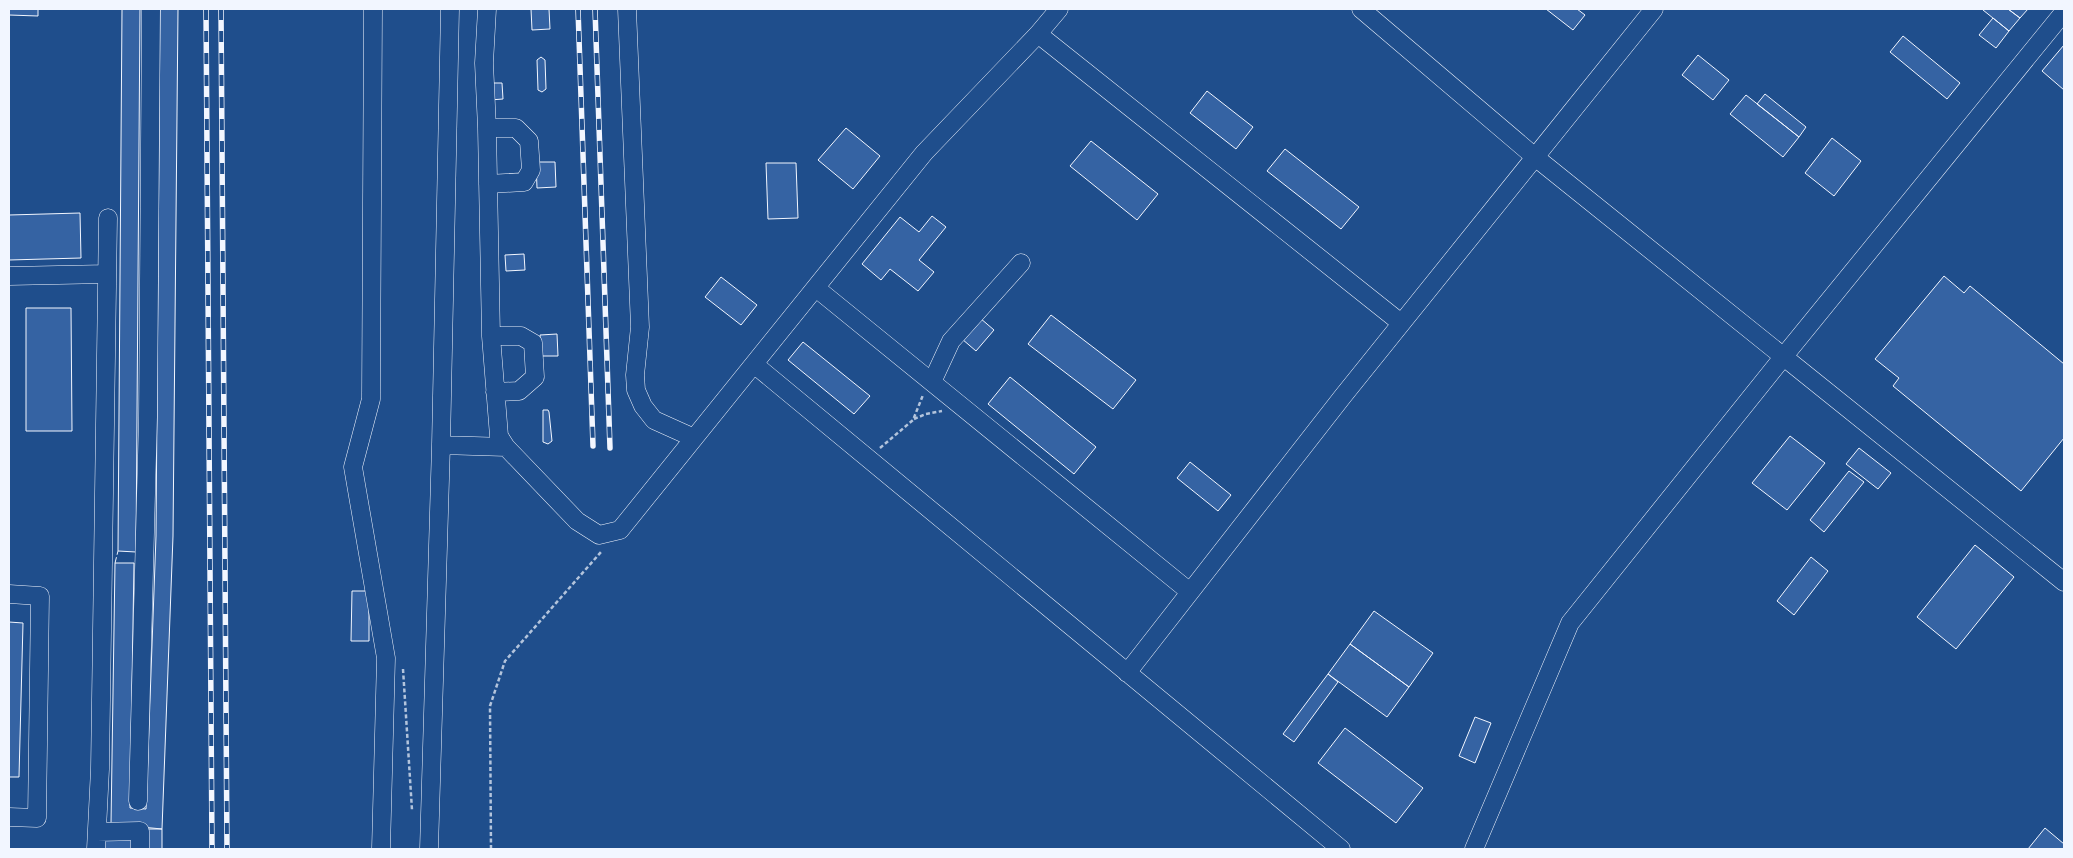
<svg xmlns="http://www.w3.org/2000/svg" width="2073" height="858" font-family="'PT Sans Narrow',sans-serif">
	<rect width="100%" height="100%" fill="#1f4e8c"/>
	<path fill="#3563a3" stroke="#f2f6ff" d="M9,9H38V16L9,15Z
		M122,9H140L136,552L118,551Z
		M160,9H178L173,536L162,829L111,824L115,563H134L130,808L146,809L156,536Z
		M531,9H549L550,29L532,30Z
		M1546,9H1577L1585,15L1573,30Z
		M1984,9H2008L2020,18L2009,31L1983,10Z
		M2008,9H2028L2020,18Z
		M1993,18L2009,31L1996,48L1979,35Z
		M1903,36L1960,83L1947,99L1890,52Z
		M2064,45V90L2042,71Z
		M1698,55L1729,80L1713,100L1682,75Z
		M541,57L545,60L546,89L542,92L538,90L537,60Z
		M489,83H502L503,99L490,100Z
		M1207,91L1253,127L1236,149L1190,113Z
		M1765,94L1806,127L1799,137L1757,104Z
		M1746,95L1799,137L1783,157L1730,114Z
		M846,128L880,156L853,189L818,160Z
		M1832,138L1861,161L1834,196L1805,173Z
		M1091,141L1158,194L1137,220L1070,166Z
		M1285,149L1359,207L1341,229L1267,171Z
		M536,162H555L556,187L537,188Z
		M766,163H796L798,218L768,219Z
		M80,213L81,258L9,260V215Z
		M932,216L946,227L919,260L934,272L918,291L890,269L881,280L862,264L900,217L919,232Z
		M524,254L525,270L506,271L505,255Z
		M1944,276L1964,293L1970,286L2064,364V438L2021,491L1893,386L1899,378L1875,359Z
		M721,277L757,305L741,325L705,297Z
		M26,308H71L72,431H26Z
		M1051,315L1136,380L1113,409L1028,344Z
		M980,318L994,330L976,351L962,339Z
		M557,334L558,356H541L540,335Z
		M803,342L870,396L854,414L788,360Z
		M1010,377L1096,447L1074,474L988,404Z
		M543,410H548L549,412L552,441L548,444L543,442Z
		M1790,436L1825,463L1787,510L1752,483Z
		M1859,448L1891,473L1878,489L1846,464Z
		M1190,462L1231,495L1218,511L1177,478Z
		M1849,471L1864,482L1824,532L1810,520Z
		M1975,545L2014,577L1956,649L1917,617Z
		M1811,557L1828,571L1794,615L1777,601Z
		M352,591H369V641H351Z
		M9,611V622L23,623L19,777H9Z
		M1374,611L1433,653L1409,687L1350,644Z
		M1350,644L1409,687L1387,717L1328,674Z
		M1328,674L1338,682L1294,742L1283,734Z
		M1475,717L1491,723L1475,763L1459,756Z
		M1345,728L1423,788L1396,823L1318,763Z
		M2045,828L2064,844V849H2028Z
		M145,829H162V849H145Z
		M102,836H133V849H102Z"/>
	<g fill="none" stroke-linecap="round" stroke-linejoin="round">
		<g stroke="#f2f6ff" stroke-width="19">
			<path id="minor" d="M373,9L371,399L353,467L386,658L381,849
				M487,9L484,63L487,128L491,336L499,436L506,447L577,521L599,535L620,530L924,153L1038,34L1059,9
				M627,9L640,327L635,375L636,390L643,406L654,420L694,438
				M1361,9L1535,157L2064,582
				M1038,34L1401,323
				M487,128H516L529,141L531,170L524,182L488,184
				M9,276L107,274
				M816,288L1190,592
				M491,336H521L533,343L535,377L519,391L495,392
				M755,365L1341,849
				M932,382L951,341L1021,263
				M441,445L506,447
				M9,594L40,596L37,818L9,817
				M1127,673L1343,396L1654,9
				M138,801L148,417L151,9
				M97,832L140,831V849
				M96,849L100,769L108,218
				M429,849L441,445L450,9
				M1474,849L1570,623L1784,356L2064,12"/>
		</g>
		<path stroke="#b3c4dc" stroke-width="2.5" stroke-dasharray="4 2.5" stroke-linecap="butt" d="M914,419L926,414L942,411
			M880,448L913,420L923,395
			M403,669L412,810
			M491,849L490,706L505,661L601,552"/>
		<use href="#minor" stroke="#1f4e8c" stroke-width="18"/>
		<g stroke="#f2f6ff" stroke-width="5.5">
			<path id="rail" d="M206,9L212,849
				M221,9L227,849
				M578,9L593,446
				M595,9L610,448"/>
		</g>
		<use href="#rail" stroke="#1f4e8c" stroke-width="4" stroke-dasharray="11" stroke-linecap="butt"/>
		<path stroke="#f2f6ff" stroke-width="1" stroke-dasharray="6 2.5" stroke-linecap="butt" d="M115,563L118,551"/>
	</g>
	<rect width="2073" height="858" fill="none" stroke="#f2f6ff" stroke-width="20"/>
</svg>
